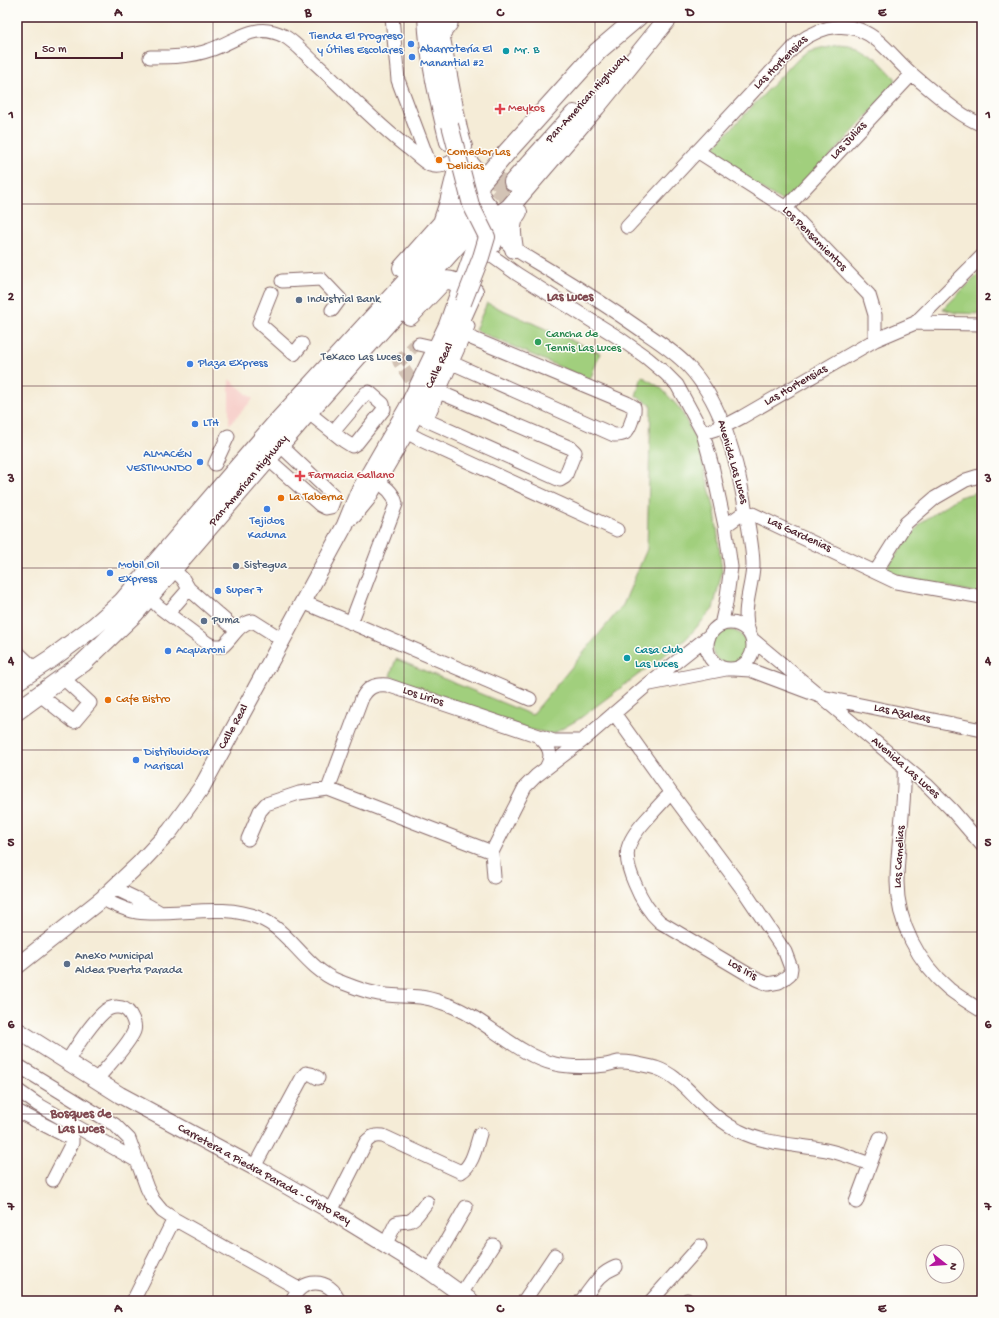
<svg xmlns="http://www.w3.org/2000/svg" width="999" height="1318" font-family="'Gochi Hand',sans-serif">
	<rect width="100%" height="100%" fill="#fdfcf7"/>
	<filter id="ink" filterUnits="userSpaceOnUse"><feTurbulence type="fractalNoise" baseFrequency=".025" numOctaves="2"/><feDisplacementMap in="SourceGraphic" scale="8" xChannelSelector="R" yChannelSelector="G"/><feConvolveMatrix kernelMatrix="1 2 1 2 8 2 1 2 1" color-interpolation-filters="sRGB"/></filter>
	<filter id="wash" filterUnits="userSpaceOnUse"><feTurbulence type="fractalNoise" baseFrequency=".012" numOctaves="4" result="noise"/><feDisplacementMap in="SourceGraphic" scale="16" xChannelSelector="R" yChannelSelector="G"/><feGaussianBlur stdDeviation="0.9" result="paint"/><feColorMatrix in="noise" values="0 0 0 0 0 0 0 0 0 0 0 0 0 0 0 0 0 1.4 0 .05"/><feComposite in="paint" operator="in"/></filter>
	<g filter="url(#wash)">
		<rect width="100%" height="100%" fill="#f5ecd7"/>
		<path fill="#f7d0cb" d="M229,379L253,399L229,425Z"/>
		<path fill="#a1cf7d" stroke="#767754" d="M837,43L847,44L856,46L877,59L895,78L896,84L787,204L710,156L712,149L801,55L809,50Z
			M982,271V314L956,313L943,309Z
			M487,303L600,353L590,380L475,330Z
			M642,376L661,388L681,410L698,445L715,511L722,572L713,609L686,639L579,719L553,734L527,729L390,676L396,659L532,715L623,605L647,549L651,405L636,396Z
			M982,492V594L886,573L888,566L922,522L959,497L974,493Z
			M712 647a17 17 0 1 1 34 0a17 17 0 1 1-34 0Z"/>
	</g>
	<g filter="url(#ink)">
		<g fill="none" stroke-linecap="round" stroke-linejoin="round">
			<path stroke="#d3c3b5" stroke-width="13" stroke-dasharray="13 6" stroke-linecap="butt" d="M411,380L399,362L416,344H419"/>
			<path stroke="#d3c3b5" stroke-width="18" stroke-dasharray="18 9" stroke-linecap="butt" d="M473,207L505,170
				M480,220L513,182"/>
			<g stroke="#866767" stroke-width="15">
				<path id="minor" d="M392,17L398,80L430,165
					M442,36L451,24V17
					M150,57C170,57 191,57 210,50C237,41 254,21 284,36C295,42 305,54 314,62C346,91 374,122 408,148C415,153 422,161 430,165C438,168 446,165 453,161
					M697,151L786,208L869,295L875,315V340
					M786,208L912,74
					M627,227L798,43C823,24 852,19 878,41C891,52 901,65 913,75C927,87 941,99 956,110C964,116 973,121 982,125
					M508,244C524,256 540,264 557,275C585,292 613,310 640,329C656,340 674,351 688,366C723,403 738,463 746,513C749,530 753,549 753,566C752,588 741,611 749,632
					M489,254L517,274L619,338L647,358L665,373L677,385L703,433L713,470L725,526L731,567L726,603L721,625
					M282,281L321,279L340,299L332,310
					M271,293L259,323L294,354L302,344
					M915,323L982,256
					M419,344L437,348
					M452,363L614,435C618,435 622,435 625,433C630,429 635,413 634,407L627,403L464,335
					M309,413L344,441L352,446L357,443L384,409L383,404L369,392L366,393L333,432
					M415,415L560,480L565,477L575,452L571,448L439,392
					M426,420L468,326
					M406,432L421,440L617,530
					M703,433L725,426L742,417L875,340L915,323L982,324
					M268,459L320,505L326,508L331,507L334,499L333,495L280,445
					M215,464L228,436
					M725,526L746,511L896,582L982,597
					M174,570L183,579L189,589L236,630
					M876,571L906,523L935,498L966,480L982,475
					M150,598L159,607L207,643L213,646H223C234,636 238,624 253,621L283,640
					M303,602L530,699
					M168,613L189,589
					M351,623L396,504C394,493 387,487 377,482
					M707 646a23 23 0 1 1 46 0a23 23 0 1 1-46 0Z
					M752,639L928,786L951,809L982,845
					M17,652L35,669
					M734,669L750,670L822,697L982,730
					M650,684L726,669
					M40,695L74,722L90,703L63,678
					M614,713L671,793L744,891L785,952L791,968L790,974L785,978L779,982L768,984L756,979L660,922C648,911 641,899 635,884C622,855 625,843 646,820C654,811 662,802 671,793
					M538,736C549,745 554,755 546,768
					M904,766C906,805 897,843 897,882C897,922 918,963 949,989C959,997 971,1004 982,1011
					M328,789L362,698C368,687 375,684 387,685L554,741H582
					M248,839L260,811L266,804L299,793L328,789L492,852
					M494,877L492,852L525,787L536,776L582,741L647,685L710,635
					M114,888L135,898L161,913
					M102,899C114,904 124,910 137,912C176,917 222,902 259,918C290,930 304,967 338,981C349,985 362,991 374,993C389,997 405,995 420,997C430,998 440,1002 449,1005C486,1019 517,1055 555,1064C572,1068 589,1067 606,1065C610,1064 614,1063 618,1062C631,1061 644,1065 656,1068C674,1074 686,1088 699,1101C711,1113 724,1124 739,1131C767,1145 797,1144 826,1150C841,1153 856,1159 870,1164
					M67,1062C76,1047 91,1024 103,1013C111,1005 124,1005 130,1014C133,1019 136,1025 134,1031C130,1043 106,1068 97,1079
					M17,1065L115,1125L129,1139L147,1188L153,1200L162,1211L174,1219L299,1289
					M17,1090L37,1104L137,1161
					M17,1111L72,1139V1143L53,1180
					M254,1167L302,1078L306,1073L311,1074L318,1078
					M856,1202L880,1138
					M331,1211L366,1142C372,1136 375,1135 383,1136L461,1172C473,1165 476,1146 480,1134
					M385,1245L396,1223C400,1221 404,1222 409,1221C416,1219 422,1208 427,1202
					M429,1271L466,1207
					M461,1294L493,1245
					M133,1301L174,1219
					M292,1301C300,1277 331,1277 339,1301
					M524,1301L555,1255
					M581,1301C593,1287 598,1274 616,1267
					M651,1301L700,1246
					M686,1301L687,1300"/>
			</g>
			<g stroke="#866767" stroke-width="18">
				<path id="major" d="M426,17C428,60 438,101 448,142
					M438,17L459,129L464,147
					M479,202L497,236L493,245
					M353,516L367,499L406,432L441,367L475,291
					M17,966L102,899L140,863L170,831L202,787L345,525L358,493L407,408L447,325L478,238L468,217
					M17,1030L120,1095L254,1167L331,1211L429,1271L471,1301"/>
			</g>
			<g stroke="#866767" stroke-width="20">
				<path id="highway" d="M468,162L476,171L487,175
					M513,182L574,114
					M509,208L500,214H494L484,202L479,192L480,184L507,152L598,51L638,17
					M442,223L449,202L456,174
					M497,236L509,208L596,107L669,17
					M514,249C512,235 509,223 518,212
					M402,268L442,223L463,208
					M410,316L443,281C450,279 454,281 459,285L460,289
					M17,681L52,658L95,626L122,602L276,423L457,226
					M17,711L83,663L135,613L303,418L466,235"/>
			</g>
			<use href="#minor" stroke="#fff" stroke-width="13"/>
			<use href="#major" stroke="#fff" stroke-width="16"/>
			<use href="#highway" stroke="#fff" stroke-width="18"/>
			<g stroke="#866767" stroke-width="18" stroke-linecap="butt">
				<path id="major-bridge" d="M450,125L471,205L487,237L481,257L463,303"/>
			</g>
			<use href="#major-bridge" stroke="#fff" stroke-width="16"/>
		</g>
	</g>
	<path fill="none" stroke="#4a1f2b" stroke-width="1" stroke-opacity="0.55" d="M213,17V1301M404,17V1301M595,17V1301M786,17V1301M17,204H982M17,386H982M17,568H982M17,750H982M17,932H982M17,1114H982"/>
	<g fill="#3f7fe0" stroke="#fdfcf7" stroke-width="1.5">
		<circle cx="411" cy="44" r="4"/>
		<circle cx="412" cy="57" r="4"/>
		<circle cx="190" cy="364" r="4"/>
		<circle cx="195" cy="424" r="4"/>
		<circle cx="200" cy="462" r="4"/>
		<circle cx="267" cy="509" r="4"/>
		<circle cx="110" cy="573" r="4"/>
		<circle cx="218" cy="591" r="4"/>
		<circle cx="168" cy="651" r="4"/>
		<circle cx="136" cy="760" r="4"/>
	</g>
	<g fill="#0f9aa8" stroke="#fdfcf7" stroke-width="1.5">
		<circle cx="506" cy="51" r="4"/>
		<circle cx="627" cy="658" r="4"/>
	</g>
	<g fill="#e0444e" stroke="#fdfcf7" stroke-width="1.5">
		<path d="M498 103h4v4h4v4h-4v4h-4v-4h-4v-4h4z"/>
		<path d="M298 470h4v4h4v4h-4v4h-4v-4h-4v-4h4z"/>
	</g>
	<g fill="#e8710a" stroke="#fdfcf7" stroke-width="1.5">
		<circle cx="439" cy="160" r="4"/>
		<circle cx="281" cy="498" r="4"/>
		<circle cx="108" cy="700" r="4"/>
	</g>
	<g fill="#5c6f8a" stroke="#fdfcf7" stroke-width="1.5">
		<circle cx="299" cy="300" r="4"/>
		<circle cx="409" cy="358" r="4"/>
		<circle cx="236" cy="566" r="4"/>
		<circle cx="204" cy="621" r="4"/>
		<circle cx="67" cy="964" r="4"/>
	</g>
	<circle fill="#2e9e5b" stroke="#fdfcf7" stroke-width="1.5" cx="538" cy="342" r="4"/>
	<g text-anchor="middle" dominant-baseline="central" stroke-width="3" stroke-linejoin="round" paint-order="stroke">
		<g font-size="12" fill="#366cbe" stroke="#fdfcf7" text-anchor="start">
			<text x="403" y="37" text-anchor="end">Tienda El Progreso<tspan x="403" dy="14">y Útiles Escolares</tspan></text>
			<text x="420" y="50">Abarrotería El<tspan x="420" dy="14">Manantial #2</tspan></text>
			<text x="198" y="364">Plaza Express</text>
			<text x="203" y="424">LTH</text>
			<text x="192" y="455" text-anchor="end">ALMACÉN<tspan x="192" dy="14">VESTIMUNDO</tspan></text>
			<text x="267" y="522" text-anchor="middle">Tejidos<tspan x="267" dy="14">Kaduna</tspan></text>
			<text x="118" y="566">Mobil Oil<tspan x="118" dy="14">Express</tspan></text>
			<text x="226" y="591">Super 7</text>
			<text x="176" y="651">Acquaroni</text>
			<text x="144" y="753">Distribuidora<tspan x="144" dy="14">Mariscal</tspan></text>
		</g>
		<g font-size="12" fill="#0d838f" stroke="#fdfcf7" text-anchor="start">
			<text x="514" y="51">Mr. B</text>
			<text x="635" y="651">Casa Club<tspan x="635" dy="14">Las Luces</tspan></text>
		</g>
		<g font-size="12" fill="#4a1f2b" stroke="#fdfcf7">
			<text transform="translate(781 63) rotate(-45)">Las Hortensias</text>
			<text transform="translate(587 99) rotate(-48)">Pan-American Highway</text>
			<text transform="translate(849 141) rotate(-47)">Las Julias</text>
			<text transform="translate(814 239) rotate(45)">Los Pensamientos</text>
			<text transform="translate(440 366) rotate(-64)">Calle Real</text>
			<text transform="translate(796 386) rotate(-30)">Las Hortensias</text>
			<text transform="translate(732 462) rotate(74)">Avenida Las Luces</text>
			<text transform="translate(249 481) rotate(-50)">Pan-American Highway</text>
			<text transform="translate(799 535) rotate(25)">Las Gardenias</text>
			<text transform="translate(423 697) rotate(18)">Los Lirios</text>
			<text transform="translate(902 714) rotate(12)">Las Azaleas</text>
			<text transform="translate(234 727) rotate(-61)">Calle Real</text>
			<text transform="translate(905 768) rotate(41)">Avenida Las Luces</text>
			<text transform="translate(900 857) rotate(-87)">Las Camelias</text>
			<text transform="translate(742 970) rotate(30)">Los Iris</text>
			<text transform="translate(264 1175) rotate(29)">Carretera a Piedra Parada - Cristo Rey</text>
		</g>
		<g font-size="12" fill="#be3a42" stroke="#fdfcf7" text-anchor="start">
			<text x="508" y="109">Meykos</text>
			<text x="308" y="476">Farmacia Gallano</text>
		</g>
		<g font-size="12" fill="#c56008" stroke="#fdfcf7" text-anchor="start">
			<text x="447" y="153">Comedor Las<tspan x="447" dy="14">Delicias</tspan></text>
			<text x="289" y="498">La Taberna</text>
			<text x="116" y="700">Cafe Bistro</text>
		</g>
		<g font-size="12" fill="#4e5e75" stroke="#fdfcf7" text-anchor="start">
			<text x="307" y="300">Industrial Bank</text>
			<text x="401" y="358" text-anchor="end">Texaco Las Luces</text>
			<text x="244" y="566">Sistegua</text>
			<text x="212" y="621">Puma</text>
			<text x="75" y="957">Anexo Municipal<tspan x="75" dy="14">Aldea Puerta Parada</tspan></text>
		</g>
		<g font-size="12" fill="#27864d" stroke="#fdfcf7" text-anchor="start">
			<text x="546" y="335">Cancha de<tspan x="546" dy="14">Tennis Las Luces</tspan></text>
		</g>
		<g font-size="13" font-weight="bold" fill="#804a51" stroke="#fdfcf7">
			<text x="570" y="297">Las Luces</text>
			<text x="81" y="1114">Bosques de<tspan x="81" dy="15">Las Luces</tspan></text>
		</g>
	</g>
	<rect width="999" height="1318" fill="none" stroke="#fdfcf7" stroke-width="44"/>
	<g transform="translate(945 1264) rotate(107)"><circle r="19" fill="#fdfcf7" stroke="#b5a4a5"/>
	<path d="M0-3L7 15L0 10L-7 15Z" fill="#b5179e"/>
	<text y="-6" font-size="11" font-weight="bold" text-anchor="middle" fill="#4a1f2b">N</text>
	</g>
	<path d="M36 52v6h86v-6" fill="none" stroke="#4a1f2b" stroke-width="2"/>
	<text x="42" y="52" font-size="12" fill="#4a1f2b" stroke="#fdfcf7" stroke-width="3" paint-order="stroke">50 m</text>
	<rect x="22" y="22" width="955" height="1274" fill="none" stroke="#4a1f2b" stroke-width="1.5"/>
	<g font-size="13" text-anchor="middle" font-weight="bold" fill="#4a1f2b">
		<text x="118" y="16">A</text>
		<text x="308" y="16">B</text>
		<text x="500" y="16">C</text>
		<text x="690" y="16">D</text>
		<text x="882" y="16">E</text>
		<text x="11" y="118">1</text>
		<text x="988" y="118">1</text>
		<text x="11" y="300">2</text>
		<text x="988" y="300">2</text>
		<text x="11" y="482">3</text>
		<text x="988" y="482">3</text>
		<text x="11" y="664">4</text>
		<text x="988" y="664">4</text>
		<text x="11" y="846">5</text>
		<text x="988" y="846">5</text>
		<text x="11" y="1028">6</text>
		<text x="988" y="1028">6</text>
		<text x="11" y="1210">7</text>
		<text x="988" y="1210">7</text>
		<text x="118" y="1312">A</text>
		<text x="308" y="1312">B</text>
		<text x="500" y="1312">C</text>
		<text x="690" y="1312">D</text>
		<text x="882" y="1312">E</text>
	</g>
</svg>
